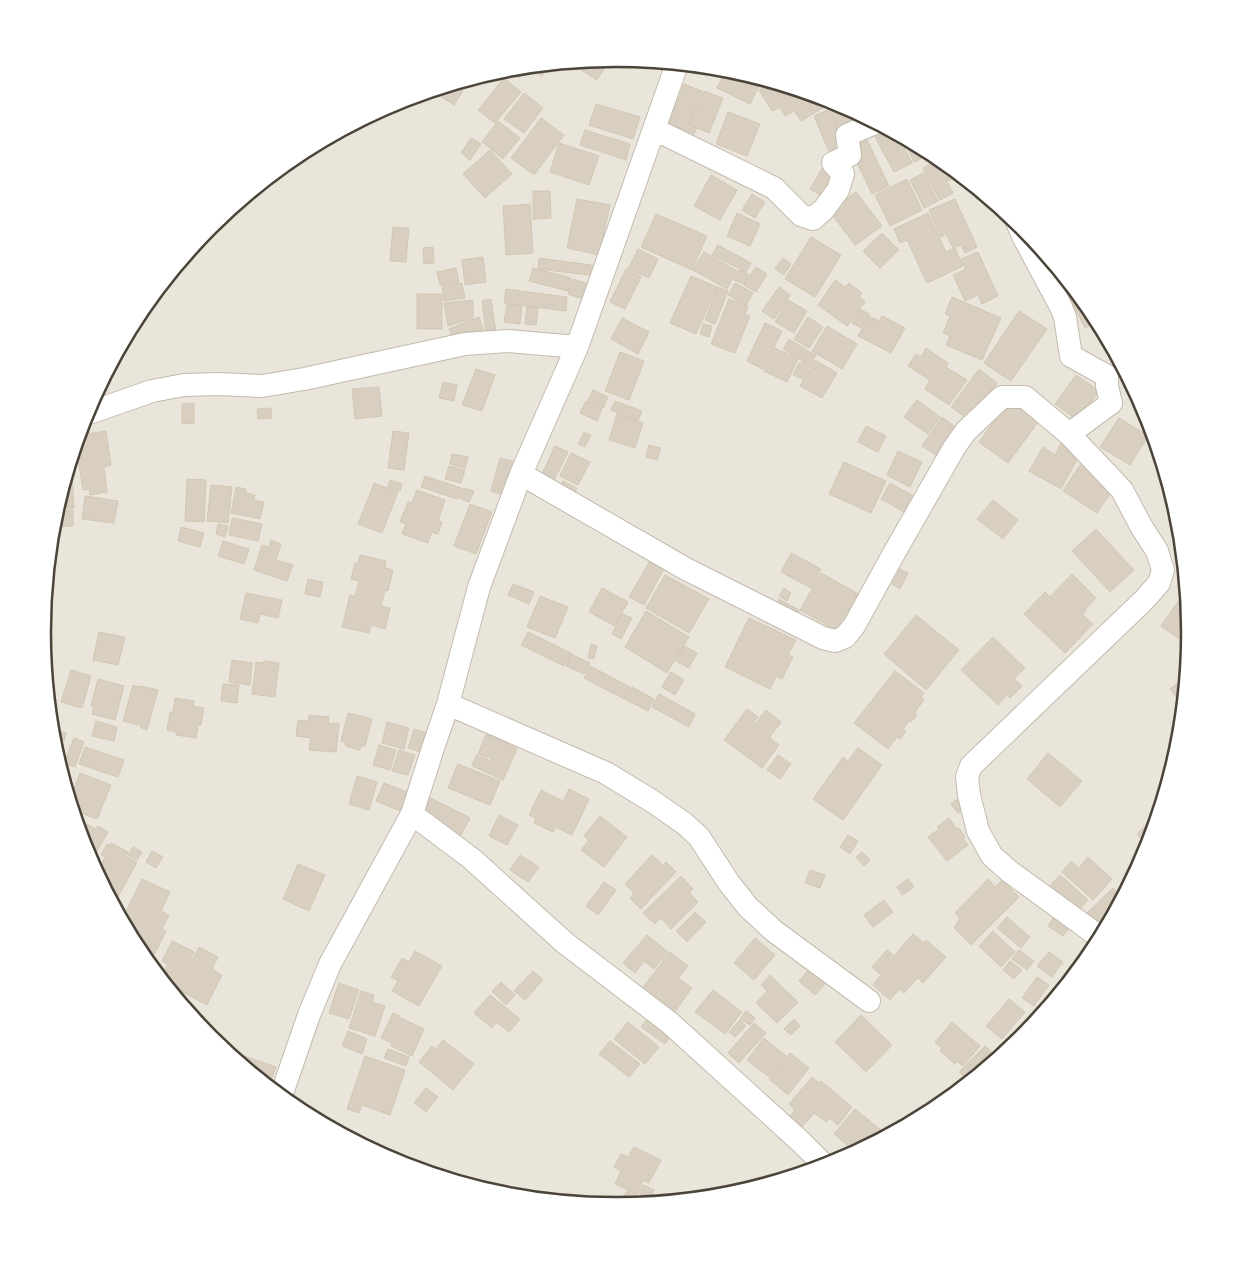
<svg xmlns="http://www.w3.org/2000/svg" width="1233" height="1265" font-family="'Golos Text',sans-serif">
	<rect width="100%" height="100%" fill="#f6f3ec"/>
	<path fill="#eae5da" d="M44 633a572 572 0 1 1 1144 0a572 572 0 1 1-1144 0Z"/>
	<path fill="#d8cfc1" stroke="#d3c7b4" d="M610,59L597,80L572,64L573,63Z
		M549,65L542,76L528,67Z
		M526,67L519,78L504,70L505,69Z
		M726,69L762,80L750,104L717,88Z
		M504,78L521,92L495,123L478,110Z
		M771,83L818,97L824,107L801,121L794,111L785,116L780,107L772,111L759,90Z
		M684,84L702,91L689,125L697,128L694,134L669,124Z
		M454,85L463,91L454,105L435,93L437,90Z
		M704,91L723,98L709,133L690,125Z
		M524,93L543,108L524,133L504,119Z
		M828,100L836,102L855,112L860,125L841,133Z
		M596,104L640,117L633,139L589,125Z
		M830,109L849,155L833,161L814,116Z
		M728,112L760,124L747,156L716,144Z
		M541,118L564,135L534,175L511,158Z
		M498,121L520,138L503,159L482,142Z
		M886,129L898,135L912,163L894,172L874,135Z
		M585,130L630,144L626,160L580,145Z
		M902,137L932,153L914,162Z
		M471,138L481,144L470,160L461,153Z
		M867,140L889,186L872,194L850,148Z
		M559,143L599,156L589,185L550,172Z
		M490,150L512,174L485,198L463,174Z
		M936,155L959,175L948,181Z
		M936,161L953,193L940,200L923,168Z
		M823,167L839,176L826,198L810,189Z
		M924,173L938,201L924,208L910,180Z
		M711,175L737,190L720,220L694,206Z
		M907,179L922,210L890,226L875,195Z
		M533,191H550L551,218L533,219Z
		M856,192L882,226L855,245L830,212Z
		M752,194L765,202L755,218L742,210Z
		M577,199L610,205L599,255L567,248Z
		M955,199L977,247L965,253L961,245L953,248L946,234L941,237L929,210Z
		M530,204L533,253L506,255L503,206Z
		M737,213L760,224L750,246L727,236Z
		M928,213L946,252L955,248L963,266L927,283L907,240L900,243L894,229Z
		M656,214L707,236L692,270L641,247Z
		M393,227L409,228L406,262L390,261Z
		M882,233L899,250L880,268L863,251Z
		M811,237L841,255L815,297L785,279Z
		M718,245L751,263L746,272L712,255Z
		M433,247L434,263L424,264L423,248Z
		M638,249L658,259L649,278L628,269Z
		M704,252L737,271L727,289L693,270Z
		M978,252L998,296L982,304L978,295L965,301L953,275L966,269L961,259Z
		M1046,256L1069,284L1060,288Z
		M483,257L486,282L465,285L462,260Z
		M539,258L598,266L597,276L538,269Z
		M783,258L791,264L784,275L775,269Z
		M756,267L767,274L756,292L744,285Z
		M456,268L459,282L440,285L437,272Z
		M533,268L571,278L568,291L529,281Z
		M626,269L641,277L625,309L610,302Z
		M739,270L749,274L744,284L734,280Z
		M691,276L717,287L696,334L670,323Z
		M573,279L594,286L589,301L568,294Z
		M835,280L845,287L849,283L862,293L859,297L865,302L847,326L818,305Z
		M462,283L465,298L444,301L442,286Z
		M735,283L753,293L746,305L728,295Z
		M718,287L728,291L715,324L705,320Z
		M779,287L790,295L774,319L762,311Z
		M506,289L567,297L566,311L504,303Z
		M1073,289L1094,314L1098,321L1085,328L1067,292Z
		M417,294H442V329H417Z
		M952,297L1001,318L982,360L946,345L950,336L943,333L950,316L945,314Z
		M491,299L496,332L486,333L482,301Z
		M729,299L748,306L745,314L750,316L735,353L711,344Z
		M473,300V318L448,326L444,303Z
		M788,300L807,311L794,333L775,322Z
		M507,304L522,306L520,324L504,322Z
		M527,306L538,308L536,325L525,324Z
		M860,309L869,314L861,328L852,323Z
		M1019,311L1047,329L1011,381L984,363Z
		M869,316L879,321L882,316L905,328L891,353L858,336Z
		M479,317L484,332L455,343L449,329Z
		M808,317L823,327L809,348L794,339Z
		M622,318L649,332L638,354L611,339Z
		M765,323L782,331L763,369L747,361Z
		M703,324L712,326L709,337L700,334Z
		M827,326L857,344L842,369L812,351Z
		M789,339L807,350L801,360L783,349Z
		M775,348L798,359L787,382L764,371Z
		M926,348L948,363L946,367L967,380L949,405L925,389L930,380L908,366L916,354L921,357Z
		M808,351L816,355L809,367L801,362Z
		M620,352L644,361L629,400L605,391Z
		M815,360L837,373L822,398L800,386Z
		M799,363L808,368L803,379L793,375Z
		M476,369L495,375L482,411L462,405Z
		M979,369L997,383L969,420L951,407Z
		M1076,375L1099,391L1078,421L1055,404Z
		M443,382L457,385L454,401L439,398Z
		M379,387L382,416L355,419L352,389Z
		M593,390L608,397L603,408L588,401Z
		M917,400L940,417L928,434L904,417Z
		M1009,400L1039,421L1008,463L979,442Z
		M586,401L602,409L597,421L580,413Z
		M615,401L642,411L638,421L611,410Z
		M194,403V423L182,424V404Z
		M271,408L272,418L258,419L257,409Z
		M617,414L643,423L635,448L609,440Z
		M942,417L958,429L939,457L922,446Z
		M1119,418L1148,436L1130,465L1100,447Z
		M866,426L886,436L878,452L858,442Z
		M106,431L111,465L104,467L107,492L90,495L89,489L83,490L76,446L79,435Z
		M393,431L409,433L404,470L388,468Z
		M584,432L591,435L585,447L578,444Z
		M1061,443L1080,454L1061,489L1029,471L1043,447L1055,455Z
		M649,445L661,448L657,460L646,457Z
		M555,446L568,452L553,482L541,476Z
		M898,451L922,462L910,487L887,475Z
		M571,453L590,462L578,485L560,476Z
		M452,454L468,457L465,468L450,464Z
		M500,458L515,462L505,495L491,491Z
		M71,461L74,508L57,509Z
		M844,462L886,481L871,513L829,494Z
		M1080,465L1114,488L1097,513L1063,491Z
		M449,466L465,470L461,483L445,479Z
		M425,476L461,488L457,499L421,487Z
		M187,479L206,480L204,522L185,521Z
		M390,480L402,484L400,491L388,487Z
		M563,481L577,488L573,497L559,490Z
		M374,483L398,492L382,533L358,524Z
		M890,483L917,498L908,514L881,499Z
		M211,485L232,487L228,523L207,521Z
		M236,487L246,489V493L255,495L254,500L264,502L260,519L231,513Z
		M463,488L474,491L469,502L459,498Z
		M417,490L445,500L438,521L442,522L438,534L432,532L428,543L402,534L406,524L400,522L408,502L412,503Z
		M85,496L118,501L114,523L82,519Z
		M993,500L1018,520L1003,539L977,519Z
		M470,504L492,512L476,554L454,546Z
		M73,510V526L53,527L56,511Z
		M232,518L262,524L258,541L229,535Z
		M218,524L228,526L225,537L216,534Z
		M181,527L204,533L200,547L178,541Z
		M1096,529L1134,570L1110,592L1072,551Z
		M271,540L281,544L276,560L293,565L287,581L254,570L262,545L269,547Z
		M223,541L249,549L244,564L218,556Z
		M791,553L821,569L811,588L781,572Z
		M360,555L386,561L385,568L393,570L388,591L385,590L381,606L390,608L385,629L371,625L369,633L342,627L350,595L355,597L359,581L351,579L355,563H358Z
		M651,559L665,567L644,605L629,597Z
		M900,569L908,573L900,589L892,584Z
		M821,573L862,596L841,633L800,610Z
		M1072,574L1096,598L1086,609L1083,615L1093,624L1065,653L1024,614L1045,592L1050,597Z
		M665,575L709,599L689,633L646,608Z
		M308,579L323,582L320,597L305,594Z
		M513,584L534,592L529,604L508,595Z
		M602,588L628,602L615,626L589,612Z
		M784,588L791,593L787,601L779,596Z
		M1186,590L1190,633L1189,646L1161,626Z
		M246,593L282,600L278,618L260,614L258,623L240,619Z
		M540,596L568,607L555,638L527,627Z
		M779,599L799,610L795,618L775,607Z
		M646,611L689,637L667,673L625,647Z
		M622,614L632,618L621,639L612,634Z
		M916,615L959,650L926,690L884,654Z
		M749,618L796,640L788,655L793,657L782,679L776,676L770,689L725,667Z
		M99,632L125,637L118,665L93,660Z
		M528,632L571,653L564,666L521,645Z
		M993,637L1025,668L1014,679L1022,686L1010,698L1007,695L998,705L961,670Z
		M591,644L597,646L594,659L588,658Z
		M684,646L697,653L689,668L676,661Z
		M571,654L590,663L584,674L566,666Z
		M232,660L252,663L250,685L229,682Z
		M264,661L279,663L275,697L252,694L256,662L263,663Z
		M590,666L630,687L624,699L584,678Z
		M46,668L52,670L48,685Z
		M71,670L91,676L82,708L61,702Z
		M895,671L924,693L921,697L924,700L914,713L917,715L911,722L909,721L903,729L906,731L900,739L897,737L888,749L854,723Z
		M671,672L684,680L675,695L662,687Z
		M98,679L124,686L115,720L92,714L94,707L91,706Z
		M1178,683L1185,692L1184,694L1178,700L1170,689Z
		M223,684L239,685L237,703L221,701Z
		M133,685L140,687L141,686L158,690L147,730L140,727L141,723H138V725L123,721Z
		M632,687L654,699L648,711L625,699Z
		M659,694L695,714L689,727L652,707Z
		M175,698L194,701L193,706L204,708L201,725H198L196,738L176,735V732L167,730L170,712L173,713Z
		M747,709L758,717L754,721L772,734L770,738L779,745L762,768L724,740Z
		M766,710L781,722L773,733L757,721Z
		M348,713L372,719L365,746H361L360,750L345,746L346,742L341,741Z
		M309,715L329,717L328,723L339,724L336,752L309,750L311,738L296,736L298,720L308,721Z
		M96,721L117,727L114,741L92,736Z
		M387,722L409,728L404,749L382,743Z
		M53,729L66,733L64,741L53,738Z
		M414,729L427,733L420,752L408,748Z
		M487,732L519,744L503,780L472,766L476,755L490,761L492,756L490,755L488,758L478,754Z
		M74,738L84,742L75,767L64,763Z
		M379,745L396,750L390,770L373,765Z
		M85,747L124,760L118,777L79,764Z
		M858,748L882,765L843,820L813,799L843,757L848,761Z
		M399,750L415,755L408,775L392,771Z
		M1048,753L1082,781L1060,807L1027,779Z
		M778,755L791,764L780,779L767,770Z
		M458,764L500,781L490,805L448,788Z
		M80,773L111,785L97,819L73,810L70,799Z
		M357,776L377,782L369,810L349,804Z
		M384,783L412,794L405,813L376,801Z
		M569,789L589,799L572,835L555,827L553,832L534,823L536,818L529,815L541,790L563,801Z
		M960,797L967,806L958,813L951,804Z
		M431,798L470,818L460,837L421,817Z
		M499,815L518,825L507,845L489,836Z
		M600,816L627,837L604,867L581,850L589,840L584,836Z
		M949,818L957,829L959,828L965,837L963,839L968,845L947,861L928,837L939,829L937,827Z
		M1153,819L1156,822L1148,847L1137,834Z
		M84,823L96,829L98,826L108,832L91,861L86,852L78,826L81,828Z
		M848,835L858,841L850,854L840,847Z
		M111,843L128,852L126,856L137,862L115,902L112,901L100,878L105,871L100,868L105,857L101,855L107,844L110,845Z
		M133,847L142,852L137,860L128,855Z
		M152,851L163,857L156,868L146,862Z
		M862,852L870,860L864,866L856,857Z
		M520,855L539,867L528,882L510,870Z
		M652,855L663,865L666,862L676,872L641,909L630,898L634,893L625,884Z
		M1088,857L1112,879L1093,900L1062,872L1071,861L1079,868Z
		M298,864L325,875L309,911L283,899Z
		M810,870L825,875L820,888L805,883Z
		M1060,875L1088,900L1077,912L1049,887Z
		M681,876L693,889L689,892L698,902L671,929L661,918L655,924L643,913Z
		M142,879L170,892L161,911L169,915L162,929L166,931L154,955L137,947L122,920Z
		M908,879L914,887L902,895L897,887Z
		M988,879L995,887L1002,880L1019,897L971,945L954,928L960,918L955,913Z
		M604,882L616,890L598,915L586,906Z
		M1113,888L1123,898L1120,903L1098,923L1087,913Z
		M884,900L893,912L873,927L864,915Z
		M695,912L706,922L687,942L676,931Z
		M1007,917L1030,937L1021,948L997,928Z
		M1054,917L1069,928L1063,936L1048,926Z
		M993,931L1015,952L1001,967L979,946Z
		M913,934L924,943L926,940L946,957L923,983L918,978L904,993L899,989L890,1000L873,985L881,975L872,967L887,950L894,956Z
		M647,935L668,952L654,969L644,961L635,973L623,963Z
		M755,938L775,955L754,980L734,963Z
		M172,941L194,952L191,958L193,959L199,947L218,957L212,969L222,975L207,1005L165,983L161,978L168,964L162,961Z
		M1019,950L1034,961L1027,970L1012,959Z
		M415,951L442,966L419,1006L392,991L398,981L391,977L402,958L409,962Z
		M670,952L688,966L678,978L692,988L673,1014L641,990Z
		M1049,952L1063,962L1052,977L1037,966Z
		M1010,961L1022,970L1014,979L1003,970Z
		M809,969L826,983L815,995L799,981Z
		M533,971L543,980L525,1000L514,991Z
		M770,975L798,1002L777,1023L756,1003L767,991L761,985Z
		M1037,977L1049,985L1034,1006L1022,998Z
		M501,982L515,995L506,1005L492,991Z
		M339,983L359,990L349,1019L329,1013Z
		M713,990L742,1012L725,1034L695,1012Z
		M361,991L374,995L372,1002L385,1006L375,1036L349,1028Z
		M490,995L520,1019L509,1032L496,1022L492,1028L474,1013Z
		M1009,999L1025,1012L1002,1039L986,1026Z
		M188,1011L202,1017L199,1024Z
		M746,1011L755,1018L750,1025L740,1019Z
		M393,1013L400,1016L399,1017L424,1029L412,1056L391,1046L392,1043L381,1038Z
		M861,1015L892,1045L866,1072L835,1042Z
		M649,1017L672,1034L665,1044L641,1027Z
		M794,1019L800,1026L791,1035L784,1029Z
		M740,1020L746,1026L735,1037L729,1032Z
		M628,1022L659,1047L645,1064L614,1039Z
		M952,1022L980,1046L963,1066L957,1061L955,1064L940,1051L942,1048L935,1042Z
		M754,1023L766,1033L739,1063L728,1053Z
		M348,1031L367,1039L362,1054L342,1046Z
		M764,1038L786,1056L769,1077L747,1060Z
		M443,1040L474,1064L453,1090L419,1062L432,1046L436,1049Z
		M610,1041L640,1064L629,1077L599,1054Z
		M985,1046L998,1058L969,1082L959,1072Z
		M388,1049L409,1057L406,1066L384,1058Z
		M232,1052L276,1067L269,1086L231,1055Z
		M790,1053L809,1068L788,1095L769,1079Z
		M365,1056L405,1070L390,1115L362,1105L359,1113L347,1109Z
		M812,1077L819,1083L821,1081L852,1107L838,1125L829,1118L826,1122L814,1113L802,1127L790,1116L795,1110L789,1104Z
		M426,1088L438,1097L426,1112L414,1103Z
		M944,1096L948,1100L935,1110L927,1114Z
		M855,1109L881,1130L868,1146L856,1152L834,1134Z
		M634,1147L661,1160L649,1183L643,1180L637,1194L615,1184L621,1171L614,1167L621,1154L628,1157Z
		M643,1185L654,1190L650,1198L639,1193Z
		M709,1188L721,1196L702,1198Z
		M627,1191L644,1199L641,1204H637L623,1198Z
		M646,1198L655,1203L643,1204Z
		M625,1201L634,1205L623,1206Z"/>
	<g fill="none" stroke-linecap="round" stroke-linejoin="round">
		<g stroke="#c2bbae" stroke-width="24">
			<path id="minor" d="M654,129L774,188L801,215L813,219L824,209L838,190L843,174L833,163L850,155L847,135L875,123
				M1017,222L1024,238L1061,307L1065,317L1071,356L1107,376V386L1111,403L1069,434
				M86,414L152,391L184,385L218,384L262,386L304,379L465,344L508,341L577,347
				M521,474L686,569L823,638L835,641L845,637L854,626L893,555L954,448L966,431L1002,397H1025L1069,434L1122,490L1141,526L1157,551L1163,570L1159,583L1144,600L971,766L967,777L969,795L978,831L992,856L1009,871L1101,938
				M448,704L606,773L652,801L685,824L699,837L729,883L748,907L774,931L869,1001
				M412,814L472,859L565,943L670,1023L801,1142L825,1166
				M281,1096L309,1015L330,964L412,814L433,748L448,704L479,587L521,474L577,347L677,64"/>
		</g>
		<use href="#minor" stroke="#fff" stroke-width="22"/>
	</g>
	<path d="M0 0H1233V1265H0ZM51 632a565 565 0 1 1 1130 0a565 565 0 1 1-1130 0Z" fill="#fff" fill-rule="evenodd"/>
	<path fill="none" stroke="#4b4439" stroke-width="2.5" d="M51 632a565 565 0 1 1 1130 0a565 565 0 1 1-1130 0Z"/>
</svg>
